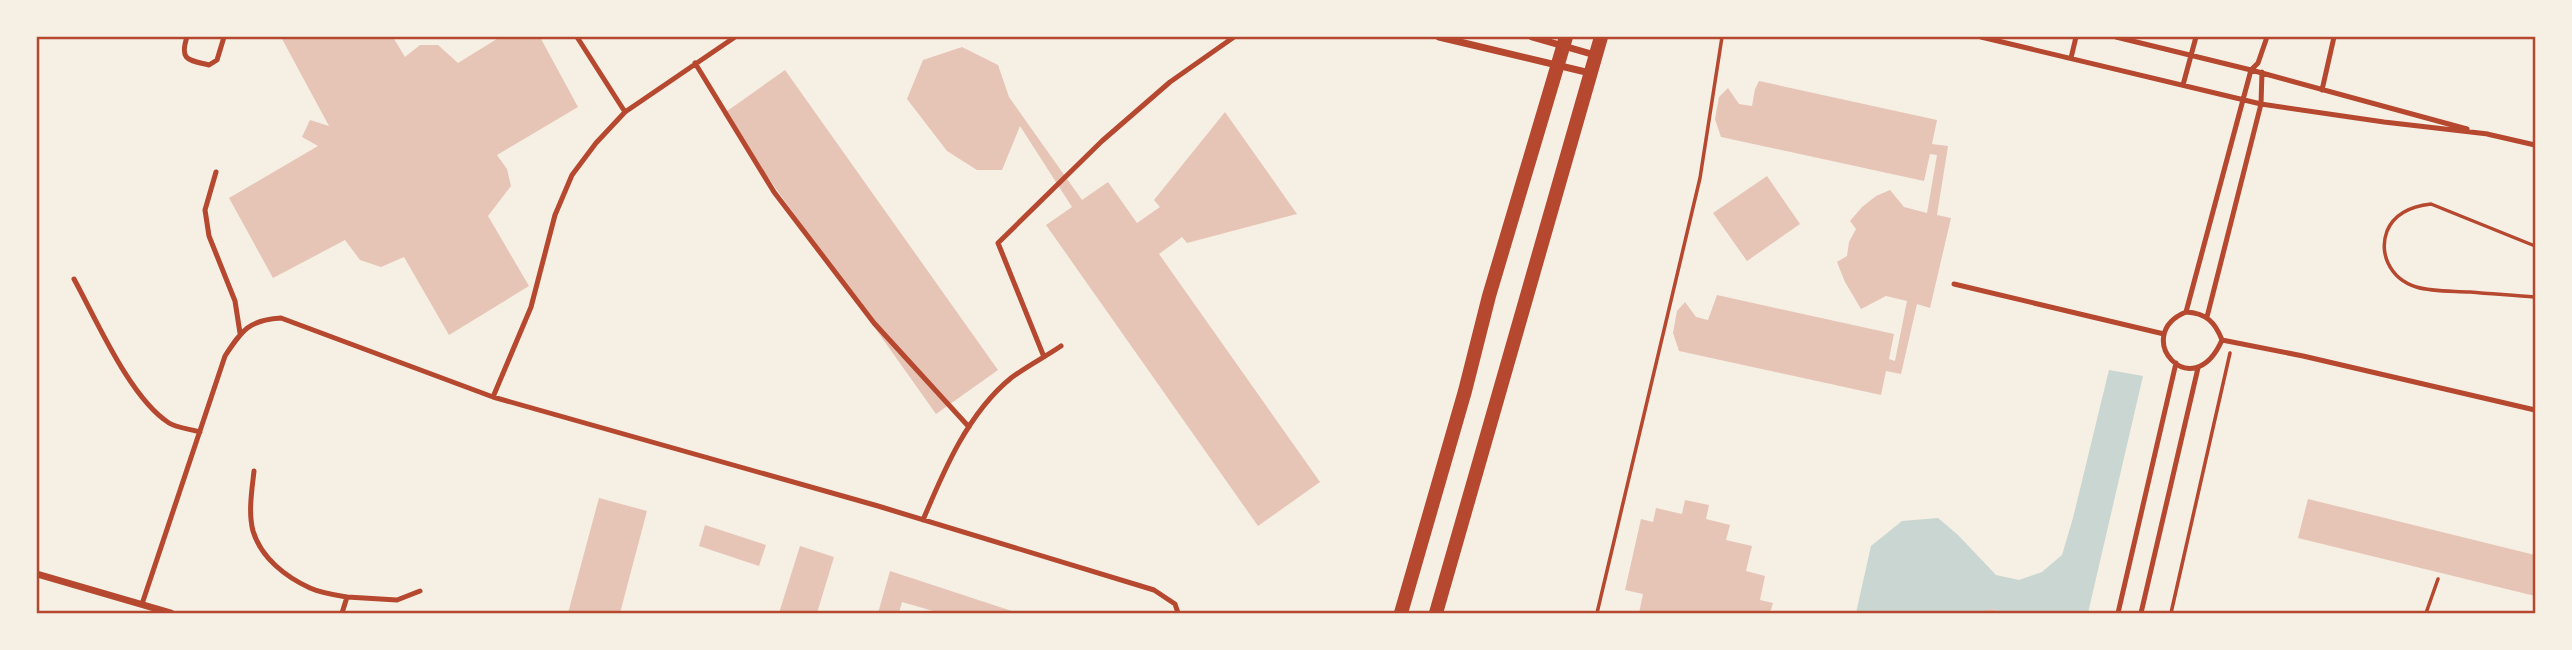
<svg xmlns="http://www.w3.org/2000/svg" width="2572" height="650" font-family="Raleway,sans-serif">
	<rect width="100%" height="100%" fill="#f6efe4"/>
	<path fill="#c9d6d2" d="M2109,370L2143,376L2088,613H2005L1992,609L1977,613H1856L1871,546L1902,521L1938,518L1958,535L1996,575L2019,580L2042,572L2062,555L2073,518Z"/>
	<path fill="#e6c5b7" d="M281,37H393L405,57L420,45H438L458,63L500,37H540L578,107L497,155L507,169L511,186L488,216L529,286L449,335L404,257L381,267L360,260L345,240L273,278L229,198L318,146L302,137L310,120L329,126Z
		M962,47L998,65L1009,97L1082,200L1108,182L1137,223L1160,207L1154,200L1225,112L1297,214L1187,243L1182,237L1159,254L1320,482L1258,526L1046,225L1072,207L1020,126L1002,170H977L947,151L907,99L923,60Z
		M785,70L998,370L936,414L723,114Z
		M1759,81L1937,120L1932,144L1948,146L1937,215L1951,218L1930,308L1917,304L1901,374L1886,371L1881,395L1679,351L1673,333L1677,311L1685,302L1696,317L1708,320L1717,295L1894,334L1889,359L1895,361L1907,301L1886,296L1861,309L1845,282L1837,262L1847,256L1849,242L1856,229L1850,221L1862,207L1876,196L1890,190L1904,207L1927,213L1937,155L1930,154L1924,181L1721,137L1715,119L1719,97L1728,88L1739,104L1752,106L1755,89Z
		M1767,176L1800,224L1747,261L1713,213Z
		M599,498L647,511L620,613H568Z
		M2308,499L2535,555V596L2298,538Z
		M1685,500L1709,505L1706,519L1730,525L1726,540L1752,546L1746,571L1765,576L1760,600L1773,603L1770,613H1639L1643,594L1625,590L1641,519L1653,522L1656,508L1682,514Z
		M705,525L766,545L759,566L699,546Z
		M800,546L834,557L817,613H779Z
		M890,571L1018,613H940L902,602L899,613H878Z
		M1992,609L2004,613H1978V612Z"/>
	<g fill="none" stroke-linecap="round" stroke-linejoin="round">
		<path stroke="#b5482f" stroke-width="3.5" d="M2535,246L2431,204C2413,206 2395,212 2387,231C2383,242 2383,252 2388,263C2403,295 2440,290 2470,292C2492,294 2513,295 2535,297
			M1597,613L1700,178L1722,37
			M2171,613L2230,353
			M2426,613L2438,579"/>
		<path stroke="#b5482f" stroke-width="5" d="M187,37C179,61 189,60 209,65L217,60L224,37
			M577,37L625,112
			M1981,37L2261,104L2384,122L2488,134
			M2116,37L2251,70L2467,129
			M2071,58L2076,37
			M695,63L774,192L874,323L969,427
			M2183,85L2196,37
			M2322,90L2334,37
			M2487,134L2535,145
			M216,172L205,210L209,236L235,301L240,333
			M74,279C97,321 130,398 169,423C177,428 190,429 200,432
			M1954,284L2164,334
			M2186,312L2251,70L2258,63L2267,37
			M2186,312C2206,313 2215,322 2222,340C2192,408 2130,335 2186,312Z
			M2207,317L2261,104L2262,72
			M2222,340L2303,356L2535,410
			M1044,357L998,243L1102,141L1170,82L1234,37
			M493,397L531,307L555,215L572,175L596,143L625,112L735,37
			M254,471C252,490 248,512 253,531C261,558 286,577 310,588C321,593 335,595 347,597
			M923,520C944,470 968,413 1011,378C1027,366 1045,357 1061,346
			M142,604L225,356C242,330 249,320 281,318L493,397L878,506L1154,590L1175,604L1178,613
			M342,613L347,597L397,600L420,591
			M2118,613L2176,363
			M2141,613L2198,368"/>
		<path stroke="#b5482f" stroke-width="7" d="M1439,37L1590,73
			M1532,37L1595,55
			M37,574L171,613"/>
		<path stroke="#b5482f" stroke-width="14" d="M1401,613L1465,391L1489,296L1566,37
			M1436,613L1601,37"/>
	</g>
	<rect width="2572" height="650" fill="none" stroke="#f6efe4" stroke-width="77"/>
	<rect x="38" y="38" width="2496" height="574" fill="none" stroke="#b5482f" stroke-width="2.5"/>
</svg>
